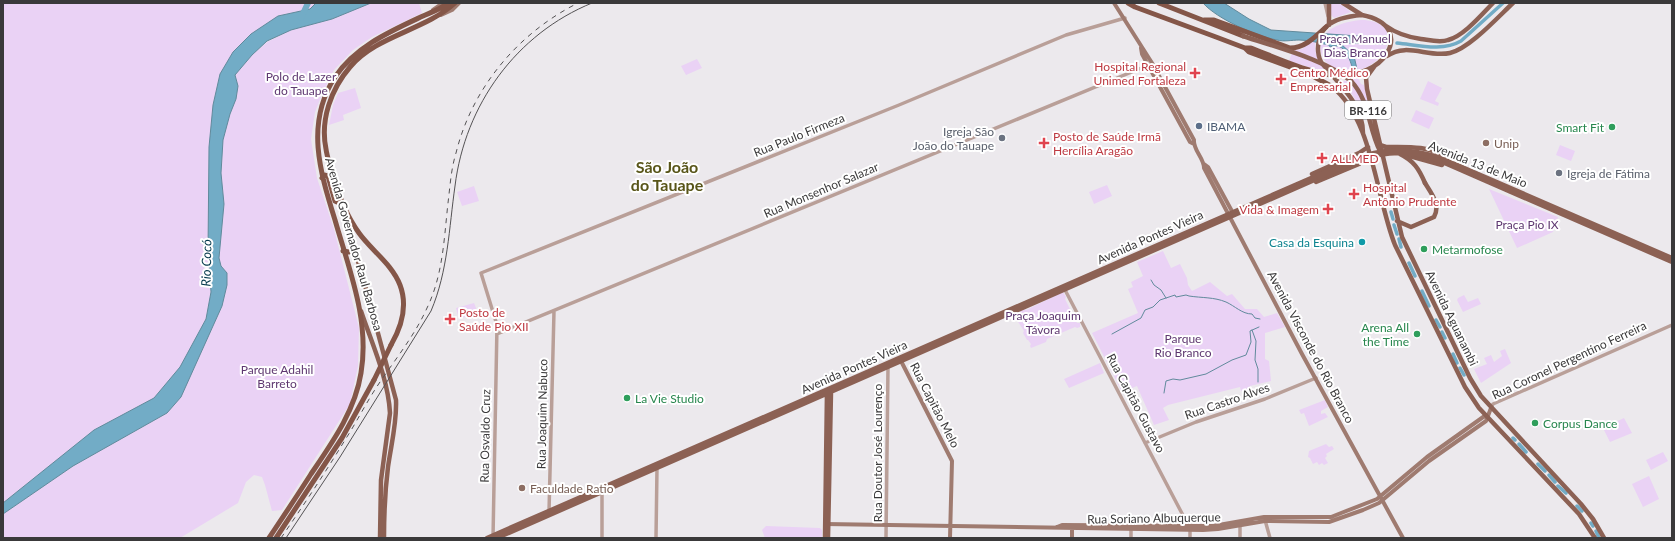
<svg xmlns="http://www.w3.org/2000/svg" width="1675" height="541" font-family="Lato,sans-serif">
	<rect width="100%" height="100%" fill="#ece9ed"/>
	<path fill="#ead2f5" d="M3,3H316L310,9L278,16L220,74L213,105L209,147L208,251L211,292L206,319L180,367L154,398L94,430L3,503Z
		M371,3H419L422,13L372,37L353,50L334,70L323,92L315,112L311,139L317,178L334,229L359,328L358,366L350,404L282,510L272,511L265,485L262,477L254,475L246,482L238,503L180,538H3V514L73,466L167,413L181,397L222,306L227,285V273L221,266L219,258L224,204L221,173L223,140L230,114L236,99L238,86L235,75L252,55L267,42L291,30L332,19Z
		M1331,3H1339L1351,12L1334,18L1331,15Z
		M1365,20C1414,25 1376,83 1337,69C1328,65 1323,61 1321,52C1316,28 1347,20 1365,20Z
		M1314,39L1316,40C1313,53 1319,62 1327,73L1289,61L1293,50L1302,49Z
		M697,59L702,68L686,75L681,66Z
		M1358,78L1361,84L1364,85L1368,100L1358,105L1352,94L1340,82Z
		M1428,81L1442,88L1435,101L1439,103L1438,106L1420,99Z
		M355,88L361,108L343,115L344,120L329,125L333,105L338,93Z
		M1416,110L1434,118L1429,129L1411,121Z
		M1560,145L1575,151L1571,161L1556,155Z
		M1107,185L1112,196L1094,204L1089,192Z
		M474,186L479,201L462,206L457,192Z
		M1489,189L1558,217L1553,232L1517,248Z
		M1163,251L1171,268L1180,264L1187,278L1188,285L1192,291L1210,282L1227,296L1232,294L1245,309H1257L1264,317L1277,313L1285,327L1265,333V359L1269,361L1271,381L1250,386V390L1246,391V389L1241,391L1240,387L1168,405L1163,408L1169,420L1154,425L1137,386L1122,392L1092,333L1138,313L1128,289L1133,287L1131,282L1143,276L1137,262Z
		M1063,292L1066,297L1065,299L1077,323H1080V327L1077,328L1075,327L1047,339L1046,342L1031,348L1030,346L1031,344L1028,340H1027L1023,333L1024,331L1013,314L1025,309L1026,310Z
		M1464,295L1468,302L1478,298L1481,304L1463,312L1457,300L1458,298Z
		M474,303L478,313L459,319L456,308Z
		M1505,349L1511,363L1481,383L1474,369L1487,364L1484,358L1491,355L1494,362L1502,356L1500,351Z
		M1100,363L1104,373L1069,388L1064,379Z
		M1325,400L1328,407L1321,411V414L1325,413L1328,417L1309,426L1304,413L1301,414L1299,410Z
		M1624,418L1632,433L1610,442L1603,428Z
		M1326,444L1329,447L1332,446L1334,449L1326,454L1327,456L1325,458L1328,463L1324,465L1322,463L1319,465L1317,462L1313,464L1310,458L1308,457L1309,451Z
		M1663,452L1668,461L1651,470L1646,460Z
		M1649,476L1659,499L1643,507L1632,484Z
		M766,526L820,528L822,530V538H765L762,530Z"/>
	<path fill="#72acc6" stroke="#618a9c" d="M316,3H371L332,19L291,30L267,41L252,55L235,75L238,86L236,99L230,114L223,140L221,173L224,204L219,258L221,266L227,273V285L222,306L181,397L167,413L73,466L3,514V503L94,430L154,398L180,367L206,319L211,292L208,251L209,147L213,105L220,74L233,52L251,34L278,16L310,9Z
		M1203,3H1224L1249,19L1271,30L1387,38L1386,44L1340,43L1354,56L1357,69L1353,70C1350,60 1345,41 1330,47L1329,45C1319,43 1309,40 1299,40C1292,40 1284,42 1277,40C1256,36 1217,19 1203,3Z"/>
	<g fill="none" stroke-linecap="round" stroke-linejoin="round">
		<path stroke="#618a9c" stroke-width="1" d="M1151,280L1154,285L1161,290L1166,298
			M1252,330L1256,341L1255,360L1258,369V382
			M1112,334L1141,318L1145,310L1153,307L1160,300L1175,295L1176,297L1186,295L1189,296C1202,298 1214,297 1226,302C1235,306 1242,314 1252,314L1255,318L1260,319
			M1164,393L1166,381L1173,379L1180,380L1206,374L1232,360L1246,355L1251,342L1250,331L1259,327"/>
		<path stroke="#72acc6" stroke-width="3.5" d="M1397,43C1418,45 1442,52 1461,41L1503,3
			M1391,212L1393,219
			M1394,225L1397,234
			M1399,239L1401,247
			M1409,263L1415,276
			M1422,291L1429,306
			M1436,320L1440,327
			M1442,332L1445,338
			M1453,354L1457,363
			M1460,368L1464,375
			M1513,438L1515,440
			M1519,444L1526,452
			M1538,464L1545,471
			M1549,475L1555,482
			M1558,486L1566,493
			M1577,506L1582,511
			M1591,523L1593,526
			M1596,531L1599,538"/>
		<path stroke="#72acc6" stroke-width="6" d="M301,18L308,3"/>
		<path stroke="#b99f98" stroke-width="3.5" d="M1325,3L1328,16
			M1064,288L1187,523L1190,530V538
			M497,334L1151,64
			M1491,408L1493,404L1672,325
			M1145,443L1196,422L1265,399L1316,378
			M549,512L554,311
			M1265,520L1270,538
			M1240,526V538
			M493,538L497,325L481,273L899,105L1066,35L1125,18
			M602,538V491
			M656,538L657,468
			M886,538L888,367
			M1131,538V527"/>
		<path stroke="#9f7b70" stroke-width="4" d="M1114,3L1152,63L1194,140C1193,150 1204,158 1204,168L1302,354L1403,538
			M433,10L443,3
			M441,15L452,10L459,3
			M1141,48L1142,54L1190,142L1194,144
			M1204,164L1208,167L1234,215
			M900,359L952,461L950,538
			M825,524L1203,530L1218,529L1265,521L1329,522L1363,510L1379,503L1429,461L1486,421L1491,408
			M1057,527L1062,525L1213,526L1264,517H1331L1377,499L1427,457L1486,415
			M1072,538V528"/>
		<path stroke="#8c6154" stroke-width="4.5" d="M1343,3L1362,15
			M1362,15C1420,26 1381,85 1334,72C1314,66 1314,39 1327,26C1336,18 1350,16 1362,15Z
			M1329,25V3
			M1386,26C1397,34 1407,37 1421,39C1429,40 1440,43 1448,40C1464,36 1482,14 1493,3
			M1387,56C1407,42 1428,58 1450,53C1469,49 1498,17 1513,3
			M1374,67L1366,78L1367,89L1402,237L1470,378L1481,396L1581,504L1593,519L1604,538
			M1332,75C1347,92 1363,109 1363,133
			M1351,81C1370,101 1368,128 1380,151
			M1331,86C1373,118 1376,198 1395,245L1465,387L1479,408L1579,514L1595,538
			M1380,145L1386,147C1404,147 1431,145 1445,158
			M1406,155L1442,165
			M1441,158L1672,258
			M1440,161L1672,262
			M1312,174L1359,153L1368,147
			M1316,182L1359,164L1363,159
			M342,206L368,296L396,400C397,423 391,445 388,467C385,491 384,514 384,538
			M1397,221L1411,227L1434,217C1441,205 1431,193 1425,183
			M361,311C372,344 388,378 390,413L381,480L380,538
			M487,538L1318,175
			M497,538L1319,178
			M825,538L827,391
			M828,538L831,392"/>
		<path stroke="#845648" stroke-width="5" d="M1128,3L1135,7L1216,37L1245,48L1249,52L1309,74L1331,86
			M1159,3L1243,36
			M1204,20H1214L1290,48C1305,48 1316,36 1326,27
			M1245,48H1251C1278,58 1334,86 1361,72
			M322,178L325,175L328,176L335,201L341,204
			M343,251L349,252L353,250L354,247
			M391,345C402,326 408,306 400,285C392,264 371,250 359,233C345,214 338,194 332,172C330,164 327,157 326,149C320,120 331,89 350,67C377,35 424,31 455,3
			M269,538C283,517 297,496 311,474C332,443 355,411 361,373C370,321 349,269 335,220C320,172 305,123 335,77C356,46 391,31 423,16C432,12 441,9 448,3
			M276,538L342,438L374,380"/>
		<path stroke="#545254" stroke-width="1" d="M286,538L340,457L431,311C448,271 449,228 455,186C465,105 516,34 592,3"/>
		<path stroke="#545254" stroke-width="1" stroke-dasharray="5 5" stroke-linecap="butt" d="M281,538C303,506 325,473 345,440C356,423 365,405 376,388C393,362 414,337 427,308C443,275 444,239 448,203C450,187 451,169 456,153C472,88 518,33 578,3"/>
		<path stroke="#8c6154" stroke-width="4.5" d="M1243,36C1275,47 1327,60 1351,81
			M1400,154C1414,161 1419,169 1425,183
			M1318,175C1364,154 1389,141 1441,158
			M1319,178C1363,158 1392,143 1440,161"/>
		<path stroke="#845648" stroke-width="5" d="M374,380L391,345"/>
	</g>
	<g fill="#e0444e" stroke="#fff" stroke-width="1.5">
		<path d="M1193 67h4v4h4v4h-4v4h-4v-4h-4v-4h4z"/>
		<path d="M1279 73h4v4h4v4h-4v4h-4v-4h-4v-4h4z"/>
		<path d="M1042 137h4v4h4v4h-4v4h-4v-4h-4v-4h4z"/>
		<path d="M1320 152h4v4h4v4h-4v4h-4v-4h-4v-4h4z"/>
		<path d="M1352 188h4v4h4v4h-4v4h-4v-4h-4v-4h4z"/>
		<path d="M1326 203h4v4h4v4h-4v4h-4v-4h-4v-4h4z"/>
		<path d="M448 313h4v4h4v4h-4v4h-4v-4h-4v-4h4z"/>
	</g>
	<circle fill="#5c6f8a" stroke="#fff" stroke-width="1.5" cx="1199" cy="126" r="4"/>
	<g fill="#2e9e5b" stroke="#fff" stroke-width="1.5">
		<circle cx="1612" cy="127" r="4"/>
		<circle cx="1424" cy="249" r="4"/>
		<circle cx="1417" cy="334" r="4"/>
		<circle cx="627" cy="398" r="4"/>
		<circle cx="1535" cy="423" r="4"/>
	</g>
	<g fill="#6b7280" stroke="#fff" stroke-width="1.5">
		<circle cx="1002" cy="138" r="4"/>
		<circle cx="1559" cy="173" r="4"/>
	</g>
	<g fill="#8d6e63" stroke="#fff" stroke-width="1.5">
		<circle cx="1486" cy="143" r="4"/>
		<circle cx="522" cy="488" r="4"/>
	</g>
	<circle fill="#0f9aa8" stroke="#fff" stroke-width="1.5" cx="1362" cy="242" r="4"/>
	<g text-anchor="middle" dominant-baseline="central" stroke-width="4" stroke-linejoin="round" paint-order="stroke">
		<rect fill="#fff" stroke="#757475" stroke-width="1" x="1345" y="101" width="46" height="18" rx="3"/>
		<g font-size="11" font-weight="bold" fill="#3a393a">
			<text x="1368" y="110">BR-116</text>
		</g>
		<g font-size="12" fill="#5e3770" stroke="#fff">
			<text x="1355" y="38">Praça Manuel<tspan x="1355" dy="14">Dias Branco</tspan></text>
			<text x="301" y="76">Polo de Lazer<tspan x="301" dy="14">do Tauape</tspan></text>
			<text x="1527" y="224">Praça Pio IX</text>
			<text x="1043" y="315">Praça Joaquim<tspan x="1043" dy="14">Távora</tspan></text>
			<text x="1183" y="338">Parque<tspan x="1183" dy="14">Rio Branco</tspan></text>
			<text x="277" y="369">Parque Adahil<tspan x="277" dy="14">Barreto</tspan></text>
		</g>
		<g font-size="12" fill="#be3a42" stroke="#fff" text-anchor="start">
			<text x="1186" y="66" text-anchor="end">Hospital Regional<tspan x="1186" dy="14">Unimed Fortaleza</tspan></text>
			<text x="1290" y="72">Centro Médico<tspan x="1290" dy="14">Empresarial</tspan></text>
			<text x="1053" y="136">Posto de Saúde Irmã<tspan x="1053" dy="14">Hercília Aragão</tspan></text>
			<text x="1331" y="158">ALLMED</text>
			<text x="1363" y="187">Hospital<tspan x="1363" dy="14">Antônio Prudente</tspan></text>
			<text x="1319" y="209" text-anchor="end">Vida &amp; Imagem</text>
			<text x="459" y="312">Posto de<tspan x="459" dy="14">Saúde Pio XII</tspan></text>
		</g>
		<g font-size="12" fill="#4e5e75" stroke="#fff" text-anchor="start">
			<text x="1207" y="126">IBAMA</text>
		</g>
		<g font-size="12" fill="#27864d" stroke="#fff" text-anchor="start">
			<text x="1604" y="127" text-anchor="end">Smart Fit</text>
			<text x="1432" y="249">Metarmofose</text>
			<text x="1409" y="327" text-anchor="end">Arena All<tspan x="1409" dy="14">the Time</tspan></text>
			<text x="635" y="398">La Vie Studio</text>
			<text x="1543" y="423">Corpus Dance</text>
		</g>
		<g font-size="12" fill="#5b616d" stroke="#fff" text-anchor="end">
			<text x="994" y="131">Igreja São<tspan x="994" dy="14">João do Tauape</tspan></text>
			<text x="1567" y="173" text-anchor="start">Igreja de Fátima</text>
		</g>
		<g font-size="12" fill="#3a393a" stroke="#fff">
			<text transform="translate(799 135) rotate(-22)">Rua Paulo Firmeza</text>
			<text transform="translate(1478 164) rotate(22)">Avenida 13 de Maio</text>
			<text transform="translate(821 190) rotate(-23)">Rua Monsenhor Salazar</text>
			<text transform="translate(1150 237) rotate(-24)">Avenida Pontes Vieira</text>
			<text transform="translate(354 244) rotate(74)">Avenida Governador Raul Barbosa</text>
			<text transform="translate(1452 318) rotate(64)">Avenida Aguanambi</text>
			<text transform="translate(1311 347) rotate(62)">Avenida Visconde do Rio Branco</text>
			<text transform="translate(1569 360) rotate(-25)">Rua Coronel Pergentino Ferreira</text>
			<text transform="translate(854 367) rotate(-24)">Avenida Pontes Vieira</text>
			<text transform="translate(1227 401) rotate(-19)">Rua Castro Alves</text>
			<text transform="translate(1136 403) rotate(62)">Rua Capitão Gustavo</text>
			<text transform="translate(935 405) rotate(63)">Rua Capitão Melo</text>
			<text transform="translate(542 414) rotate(-89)">Rua Joaquim Nabuco</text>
			<text transform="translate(485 436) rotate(-89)">Rua Osvaldo Cruz</text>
			<text transform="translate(877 453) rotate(-90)">Rua Doutor José Lourenço</text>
			<text transform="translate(1154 518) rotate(-1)">Rua Soriano Albuquerque</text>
		</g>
		<g font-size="12" fill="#785e54" stroke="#fff" text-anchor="start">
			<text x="1494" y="143">Unip</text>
			<text x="530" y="488">Faculdade Ratio</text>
		</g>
		<g font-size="12" fill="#0d838f" stroke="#fff" text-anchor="end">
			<text x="1354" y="242">Casa da Esquina</text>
		</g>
		<g font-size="13" font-style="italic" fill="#04394c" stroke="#fff">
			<text transform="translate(206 263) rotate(-89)">Rio Cocó</text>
		</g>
		<g font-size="16" font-weight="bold" fill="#585519" stroke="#fff">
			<text x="667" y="166">São João<tspan x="667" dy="18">do Tauape</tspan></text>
		</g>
	</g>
	<rect width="1675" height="541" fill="none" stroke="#3a393a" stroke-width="8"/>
</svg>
